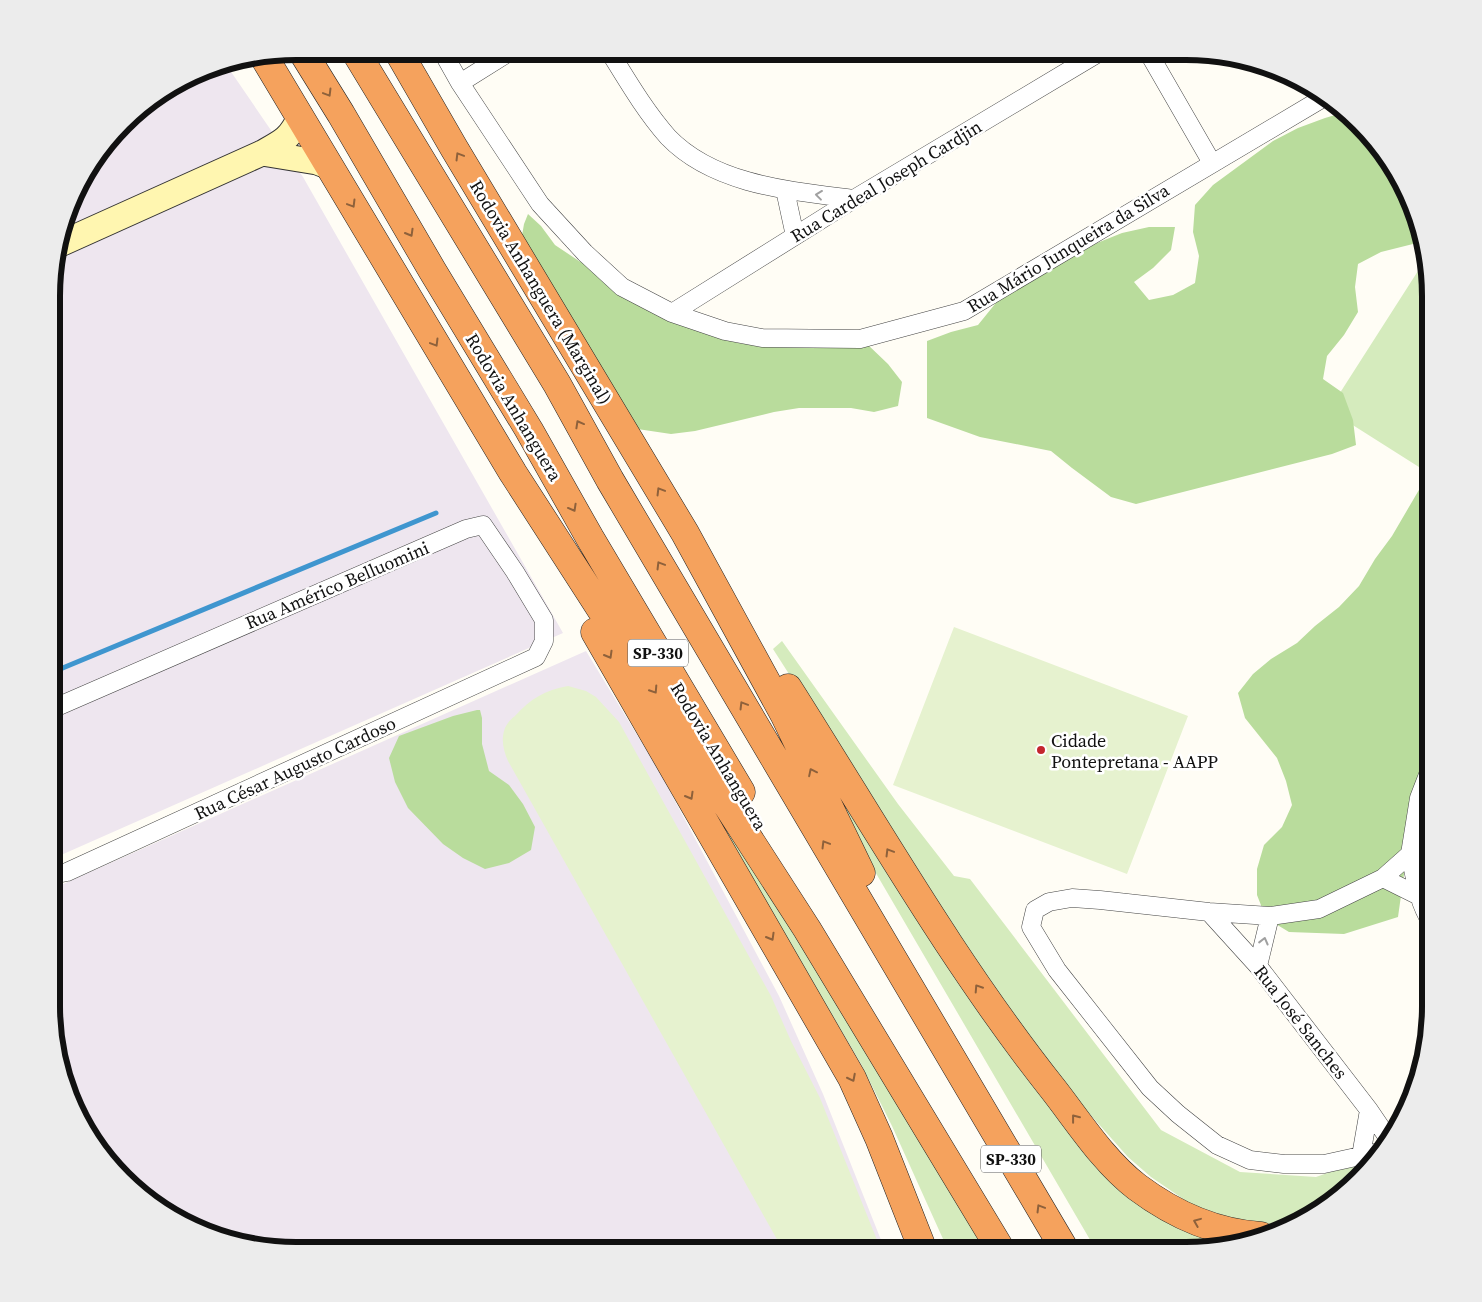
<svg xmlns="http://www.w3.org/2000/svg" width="1482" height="1302" font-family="'Source Serif 4',serif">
	<rect width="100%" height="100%" fill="#fffdf5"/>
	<path fill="#eee6ef" d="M225,63L303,177L563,633L52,859L53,264L84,174L135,112L217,64Z
		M586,651L659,771L779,996L823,1094L885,1250L296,1251L188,1226L112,1167L70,1100L52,1021V889Z"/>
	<path fill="#d5ebbd" d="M1425,260L1430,280V474L1329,410Z
		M782,641L898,804L954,876L970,879L1161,1130L1240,1172L1316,1177L1370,1158L1347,1190L1289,1226L1247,1223L1192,1205L1151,1177L1128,1157L1063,1084L954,932L773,649Z
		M795,722L1102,1166L1229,1244L1201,1250H1096L870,863Z
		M661,724L789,924L986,1250H948L892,1126L861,1064Z"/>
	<path fill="#b9dc9c" d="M1342,113L1370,135L1412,202L1421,242L1381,252L1358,264L1355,287L1358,312L1344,335L1327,356L1323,379L1343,393L1353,420L1356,445L1332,454L1136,504L1111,497L1072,468L1051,451L980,437L927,418V341L951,332L978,325L995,304L1006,282L1052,261L1122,233L1149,227H1175L1171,250L1153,268L1134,282L1149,300L1173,295L1195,283L1199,256L1193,232L1195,205L1213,185L1273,141L1298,128L1325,118Z
		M528,214L541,226L555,245L579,261L648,295L713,334L738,343L767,346L866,343L888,364L902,382L898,406L874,412L851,408H799L774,412L695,431L671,434L624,427L520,247L524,224Z
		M1430,476L1431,768L1405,867L1398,917L1344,934L1289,932L1266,918L1257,895V869L1264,845L1282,827L1292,805L1286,781L1277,758L1245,718L1238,693L1253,674L1271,659L1297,643L1315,626L1339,607L1359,586L1375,559L1392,536L1423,483Z
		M477,710H480L482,718V744L489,771L509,785L523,804L535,827L531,850L509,863L485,869L463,858L443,844L408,808L395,782L389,758L399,736L453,716Z"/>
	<path fill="#e6f2cf" d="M954,627L1188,716L1127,874L893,785Z
		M568,686L586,691L596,697L619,722L771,996L791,1041L820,1098L881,1250H783L508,761C504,752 501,741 504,731C506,724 510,720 515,716C530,699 545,690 568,686Z"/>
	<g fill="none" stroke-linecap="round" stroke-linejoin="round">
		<path stroke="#3f96cf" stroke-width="5" d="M53,672L436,513"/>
		<g stroke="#444" stroke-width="19">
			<path id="street" d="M442,51L460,83L540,204L585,253L622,287L672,313L725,331L762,338L860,339L964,311L1323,98
				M609,51C627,80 645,111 668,137C714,185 791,191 854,199
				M1148,52L1212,163
				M460,83L511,51
				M785,190L795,236
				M672,313L854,199L1100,52
				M1410,854C1415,878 1418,902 1431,922
				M52,875L67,872L536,657L544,641V620L515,572L483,525L466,529L52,709
				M1383,878L1419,896
				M1209,912L1258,966L1369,1110L1386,1135
				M1258,966L1270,916
				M1374,1153L1324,1164H1284L1250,1160L1217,1145L1178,1114L1150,1088L1057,970L1031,927L1035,910L1049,902L1072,898L1100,900L1209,912L1270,916L1319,909L1383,878L1410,854L1419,798L1431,767
				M1361,1156L1369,1110"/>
		</g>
		<g stroke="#333" stroke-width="27">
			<path id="secondary" d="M262,153L317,162L330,167
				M60,244L262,153C282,142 290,139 300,117"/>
		</g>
		<g stroke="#222" stroke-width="29">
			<path id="highway" d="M302,51L341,114L432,270L529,430L590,538L741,792
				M355,51L557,384L610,480L1065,1250
				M398,51L454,148L685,533L784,714L861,873
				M264,57L513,473L807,929L1001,1250
				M595,632L852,1078L879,1138L923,1250
				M788,688C874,823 953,963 1053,1089C1078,1121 1104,1162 1137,1187C1173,1214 1215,1233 1261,1236"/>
		</g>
		<use href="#street" stroke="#fff" stroke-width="18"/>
		<use href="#secondary" stroke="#fff6b0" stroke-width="25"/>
		<use href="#highway" stroke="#f5a25d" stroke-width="28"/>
	</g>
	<defs><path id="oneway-chevron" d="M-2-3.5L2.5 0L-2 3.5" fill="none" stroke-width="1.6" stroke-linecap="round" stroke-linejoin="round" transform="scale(1.25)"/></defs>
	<g stroke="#8e613b">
		<use href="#oneway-chevron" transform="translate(328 93) rotate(59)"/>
		<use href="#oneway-chevron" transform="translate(459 156) rotate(-121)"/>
		<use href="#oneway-chevron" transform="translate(352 204) rotate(59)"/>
		<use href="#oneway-chevron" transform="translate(410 233) rotate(60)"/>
		<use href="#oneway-chevron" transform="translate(435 343) rotate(59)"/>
		<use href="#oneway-chevron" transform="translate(579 424) rotate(-119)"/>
		<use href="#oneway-chevron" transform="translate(660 491) rotate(-121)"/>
		<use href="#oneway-chevron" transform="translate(573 508) rotate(61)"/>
		<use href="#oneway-chevron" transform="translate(660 565) rotate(-121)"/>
		<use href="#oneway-chevron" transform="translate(609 655) rotate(60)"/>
		<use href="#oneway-chevron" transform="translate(654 690) rotate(57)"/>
		<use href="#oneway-chevron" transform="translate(743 705) rotate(-121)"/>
		<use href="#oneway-chevron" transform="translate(812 772) rotate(-116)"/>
		<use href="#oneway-chevron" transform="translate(690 796) rotate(60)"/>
		<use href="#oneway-chevron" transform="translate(825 844) rotate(-121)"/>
		<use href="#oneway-chevron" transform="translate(889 852) rotate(-121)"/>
		<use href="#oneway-chevron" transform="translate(771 937) rotate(60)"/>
		<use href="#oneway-chevron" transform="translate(978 988) rotate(-123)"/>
		<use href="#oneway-chevron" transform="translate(852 1078) rotate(63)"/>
		<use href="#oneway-chevron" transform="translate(1075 1118) rotate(-128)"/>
		<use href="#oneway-chevron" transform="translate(1040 1208) rotate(-121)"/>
		<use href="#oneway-chevron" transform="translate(1197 1222) rotate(-158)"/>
	</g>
	<g stroke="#a0a0a0">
		<use href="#oneway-chevron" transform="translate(819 195) rotate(-173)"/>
		<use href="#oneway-chevron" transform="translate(1264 941) rotate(-76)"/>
	</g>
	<circle fill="#c4262e" stroke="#fff" stroke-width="2" cx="1041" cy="750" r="5"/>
	<g text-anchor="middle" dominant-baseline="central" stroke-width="5" stroke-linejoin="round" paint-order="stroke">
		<g fill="#fff" stroke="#585858" stroke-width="1">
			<rect x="628" y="639.5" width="60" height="27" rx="4"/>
			<rect x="981" y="1145.5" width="60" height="27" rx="4"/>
		</g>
		<g font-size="16" font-weight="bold" fill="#111">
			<text x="658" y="653">SP-330</text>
			<text x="1011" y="1159">SP-330</text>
		</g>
		<g font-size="18" fill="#111" stroke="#fff">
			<text transform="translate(886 181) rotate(-31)">Rua Cardeal Joseph Cardjin</text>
			<text transform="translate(1068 248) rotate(-31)">Rua Mário Junqueira da Silva</text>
			<text transform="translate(541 292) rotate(59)">Rodovia Anhanguera (Marginal)</text>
			<text transform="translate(514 407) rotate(59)">Rodovia Anhanguera</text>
			<text transform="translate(337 585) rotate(-23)">Rua Américo Belluomini</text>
			<text transform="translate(719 756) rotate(59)">Rodovia Anhanguera</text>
			<text transform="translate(295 768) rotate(-25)">Rua César Augusto Cardoso</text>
			<text transform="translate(1301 1022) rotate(52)">Rua José Sanches</text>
		</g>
		<g font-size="18" fill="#111" stroke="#fff" text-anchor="start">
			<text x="1051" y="740">Cidade<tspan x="1051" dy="21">Pontepretana - AAPP</tspan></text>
		</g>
	</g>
	<path d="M0 0H1482V1302H0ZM296 60H1186A236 236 0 0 1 1422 296V1006A236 236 0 0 1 1186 1242H296A236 236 0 0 1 60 1006V296A236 236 0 0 1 296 60Z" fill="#ececec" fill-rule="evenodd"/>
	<path fill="none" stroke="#111" stroke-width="6" d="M296 60H1186A236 236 0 0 1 1422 296V1006A236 236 0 0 1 1186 1242H296A236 236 0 0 1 60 1006V296A236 236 0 0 1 296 60Z"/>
</svg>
